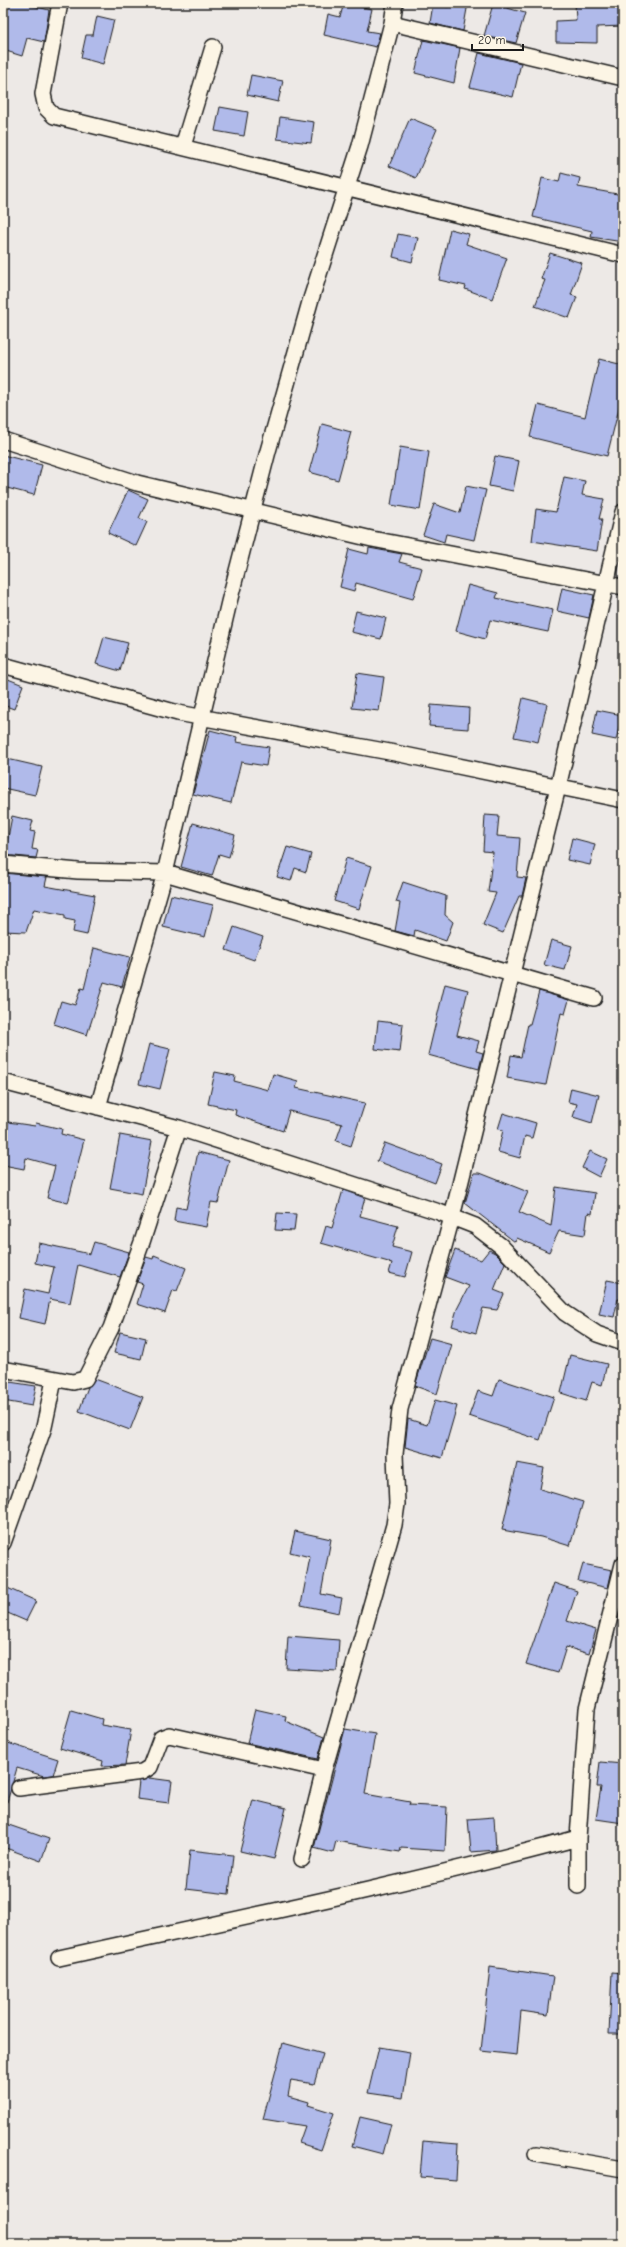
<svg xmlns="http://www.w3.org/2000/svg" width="626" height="2247" font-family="'Comic Neue',sans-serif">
	<rect width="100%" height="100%" fill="#ede9e6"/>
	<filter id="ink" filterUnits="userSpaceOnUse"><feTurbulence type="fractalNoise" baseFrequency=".025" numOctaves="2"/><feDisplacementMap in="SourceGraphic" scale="8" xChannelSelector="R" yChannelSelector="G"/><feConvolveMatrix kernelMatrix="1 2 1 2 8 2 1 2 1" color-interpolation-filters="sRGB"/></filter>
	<g filter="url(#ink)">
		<path fill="#b0baea" stroke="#1c1c1c" d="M3,3H22L49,10L44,42L27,38L22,56L3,50Z
			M344,3L372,9L367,31L380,33L376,47L324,35L328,14L340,17Z
			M450,3H468L463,31L430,23L433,4L448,7Z
			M575,3H623V26L597,27V43L556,42V21L576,20Z
			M493,4L525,13L516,43L484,36Z
			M97,16L114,20L103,64L81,58L86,35H93Z
			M423,40L460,48L454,83L415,73Z
			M479,53L521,63L513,97L470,87Z
			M251,75L283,81L278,102L247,95Z
			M220,107L248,112L244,136L215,131Z
			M280,117L314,122L311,143L277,139Z
			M410,118L437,129L416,178L389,166Z
			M561,173L580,178L578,187L623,195V242L591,237L592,231L533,217L542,178L559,182Z
			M450,229L469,234L466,244L507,258L492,299L465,289L466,286L439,280Z
			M398,234L418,238L412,262L393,257Z
			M550,253L582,263L571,295L577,297L569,318L535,306L545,280L541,279Z
			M599,359L623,365V404H620L607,456L530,437L538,405L585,417Z
			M322,424L351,432L338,480L309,472Z
			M400,447L429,452L420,510L391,505Z
			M3,455L42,465L34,495L3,487Z
			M495,456L519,461L513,491L489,486Z
			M564,477L585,481L582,495L604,499L599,519H602L597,551L532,541L536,509L556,512Z
			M466,486L486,490L474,540L446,534L444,542L423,535L434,504L460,513Z
			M128,490L148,499L139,518L147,522L136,546L108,533Z
			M369,548L402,554L399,562L422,568L413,599L356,583L354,591L340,587L349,549L368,554Z
			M468,585L498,593L496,598L553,610L548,632L490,620L485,639L456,631Z
			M562,588L594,595L589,618L557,611Z
			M356,611L386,618L381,639L351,632Z
			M104,637L128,643L120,671L96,664Z
			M357,673L384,677L379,711L352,708Z
			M3,677L23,685L14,709L3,705Z
			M523,698L547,704L538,742L514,737Z
			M431,705L469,708L468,729L429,726Z
			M597,710L622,715L616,740L592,735Z
			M210,730L237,737L236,742L269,747L266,766L241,762L231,803L193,794Z
			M3,758L42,767L35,795L3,788Z
			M485,815L499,816L497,836L520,838L517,877L526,878L522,896H519L503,933L483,925L496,893L488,892L493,852L483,851Z
			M12,816L33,821L30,831L35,832L32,849L38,850L36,858L3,855V843H7Z
			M193,823L235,835L229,857L219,854L212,876L181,867Z
			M572,838L595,844L590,865L567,860Z
			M287,847L311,854L306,872L295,868L291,881L277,877Z
			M346,858L372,866L359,909L334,901Z
			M3,873L47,877L45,886L95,895L87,935L73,932L75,921L65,919V915L34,909L26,932L3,931Z
			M403,882L446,896L445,915L453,922L446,941L415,930L414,936L395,931L400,903L396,902Z
			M171,895L213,905L205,937L163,927Z
			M234,927L263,937L254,960L226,950Z
			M551,940L572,946L565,970L544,965Z
			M94,948L130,957L122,987L104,982L87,1035L54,1024L61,1001L75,1005L81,988L84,989Z
			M445,984L468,990L457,1035L479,1041L476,1051L483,1053L479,1069L428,1055Z
			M539,991L569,1000L565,1014L561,1013L546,1085L507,1078L511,1055L521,1057L528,1024H530Z
			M378,1021L403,1024L400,1052L375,1049Z
			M149,1044L170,1049L160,1089L139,1084Z
			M215,1072L235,1076L234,1081L268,1090L273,1074L298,1081L296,1088L365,1103L351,1146L336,1141L342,1124L289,1111L283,1131L235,1115L236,1110L208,1104Z
			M571,1088L599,1095L592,1123L573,1117L577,1104L568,1102Z
			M503,1113L536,1123L532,1138L525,1136L520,1158L498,1152L503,1130L498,1129Z
			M8,1122L35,1126L36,1123L62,1129L61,1134L84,1140L68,1203L47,1198L55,1166L26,1158L24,1169L3,1165Z
			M120,1135L152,1141L142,1194L110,1188Z
			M385,1143L442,1164L435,1183L377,1161Z
			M590,1151L607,1159L599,1177L582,1168Z
			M198,1152L229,1160L218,1203L211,1202L206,1227L174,1221L176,1207L186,1209Z
			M474,1173H480L528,1192L519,1212L551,1226L556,1187L595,1193L592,1214L588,1213L585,1235L559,1231L549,1252L517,1238L515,1242L465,1203Z
			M343,1190L365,1198L360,1216L398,1226L392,1247L412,1252L405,1277L389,1273L392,1263L321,1243L326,1226L332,1228Z
			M277,1213L296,1214L294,1231L275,1230Z
			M94,1242L129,1252L120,1277L78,1265L70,1303L50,1299L45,1324L19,1318L25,1289L48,1294L54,1267L35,1263L39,1243L90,1254Z
			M455,1250L481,1260L489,1250L495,1253L505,1263L494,1290L504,1294L497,1310L483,1308L476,1333L452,1326L457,1309L469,1286L445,1277Z
			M154,1255L186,1268L177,1291L173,1290L165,1313L137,1304L143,1284L137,1282L146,1257L153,1259Z
			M607,1280L623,1283V1300L618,1299L614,1317L599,1314Z
			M120,1332L146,1338L141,1359L114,1353Z
			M430,1338L452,1344L437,1394L415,1386Z
			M570,1355L607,1364L602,1385L592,1382L586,1401L561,1393Z
			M95,1379L143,1397L130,1430L79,1411L88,1387Z
			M499,1379L554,1397L540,1440L469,1416L478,1391L493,1396Z
			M3,1381L36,1386L32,1406L3,1401Z
			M435,1400L457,1406L442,1458L405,1447L408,1419L427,1425Z
			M517,1463L544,1468L540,1489L583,1502L570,1546L541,1537L502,1530Z
			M295,1531L331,1539L321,1594L342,1598L339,1613L301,1605L310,1557L290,1552Z
			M583,1564L612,1570L608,1588L578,1581Z
			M554,1583L577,1591L567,1621L596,1630L589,1654L566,1647L558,1673L526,1664Z
			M3,1586L36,1601L26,1621L3,1611Z
			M288,1636L339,1640L337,1671L286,1668Z
			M255,1709L286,1716L285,1721L324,1737L318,1759L247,1743Z
			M71,1710L102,1719L101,1725L131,1730L125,1765L102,1766L103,1761L60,1748Z
			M345,1729L375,1734L365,1794L410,1802L409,1805L447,1807L445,1851L401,1848L400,1852L336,1841L333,1853L314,1848Z
			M8,1743L58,1759L53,1775L44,1776L17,1768L7,1802H3V1760Z
			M600,1762L623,1764V1823L596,1819L601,1787H597Z
			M149,1778L172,1781L169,1803L137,1799L139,1781Z
			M253,1800L286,1808L274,1859L240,1851Z
			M494,1817L496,1850L471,1852L468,1819Z
			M3,1823L49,1839L41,1861L3,1847Z
			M190,1850L233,1855L229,1894L186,1889Z
			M490,1967L553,1976L548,2015L521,2011L517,2055L481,2051Z
			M612,1972L623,1973V2034H609Z
			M283,2043L323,2054L314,2084L291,2080L288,2096L309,2102L308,2105L334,2113L321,2150L299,2143L305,2126L263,2119Z
			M379,2047L410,2052L403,2098L368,2093Z
			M360,2117L391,2124L383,2154L352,2146Z
			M423,2141L458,2144L456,2180L420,2177Z"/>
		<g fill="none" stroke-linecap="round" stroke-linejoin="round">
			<g stroke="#1c1c1c" stroke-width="18">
				<path id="minor" d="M60,3L43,94L46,108L54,116L623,255
					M392,23L623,78
					M183,146L213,47
					M3,440L137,483L372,539L623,587
					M3,665L178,713L395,753L623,800
					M3,864L78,871L165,873L594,998
					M3,1082L179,1128L439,1212L475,1226L501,1246L565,1313L597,1334L623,1343
					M98,1107L165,873L229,602L268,451L310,302L360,146L392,23L395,3
					M3,1369L73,1382L85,1379L111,1328L142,1242L179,1128
					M3,1543L44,1427L54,1380
					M19,1788L142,1772L150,1767L161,1738L169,1735L324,1770
					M302,1859L324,1770L394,1525L397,1504L395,1454L400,1409L452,1217L558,787L623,512
					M578,1886V1838L587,1709L623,1564
					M59,1958C232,1920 407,1884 578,1838
					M536,2154L623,2169"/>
			</g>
			<use href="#minor" stroke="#fcf5e5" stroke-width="15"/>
		</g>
	</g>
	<rect width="626" height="2247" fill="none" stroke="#fcf5e5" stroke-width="16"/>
	<rect x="8" y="8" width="610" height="2231" fill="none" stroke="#1c1c1c" stroke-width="1.5" filter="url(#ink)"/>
	<path d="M472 44v6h51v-6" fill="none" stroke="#1c1c1c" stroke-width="2"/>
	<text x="478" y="44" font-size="12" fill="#1c1c1c" stroke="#fcf5e5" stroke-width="3" paint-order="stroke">20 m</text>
</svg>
